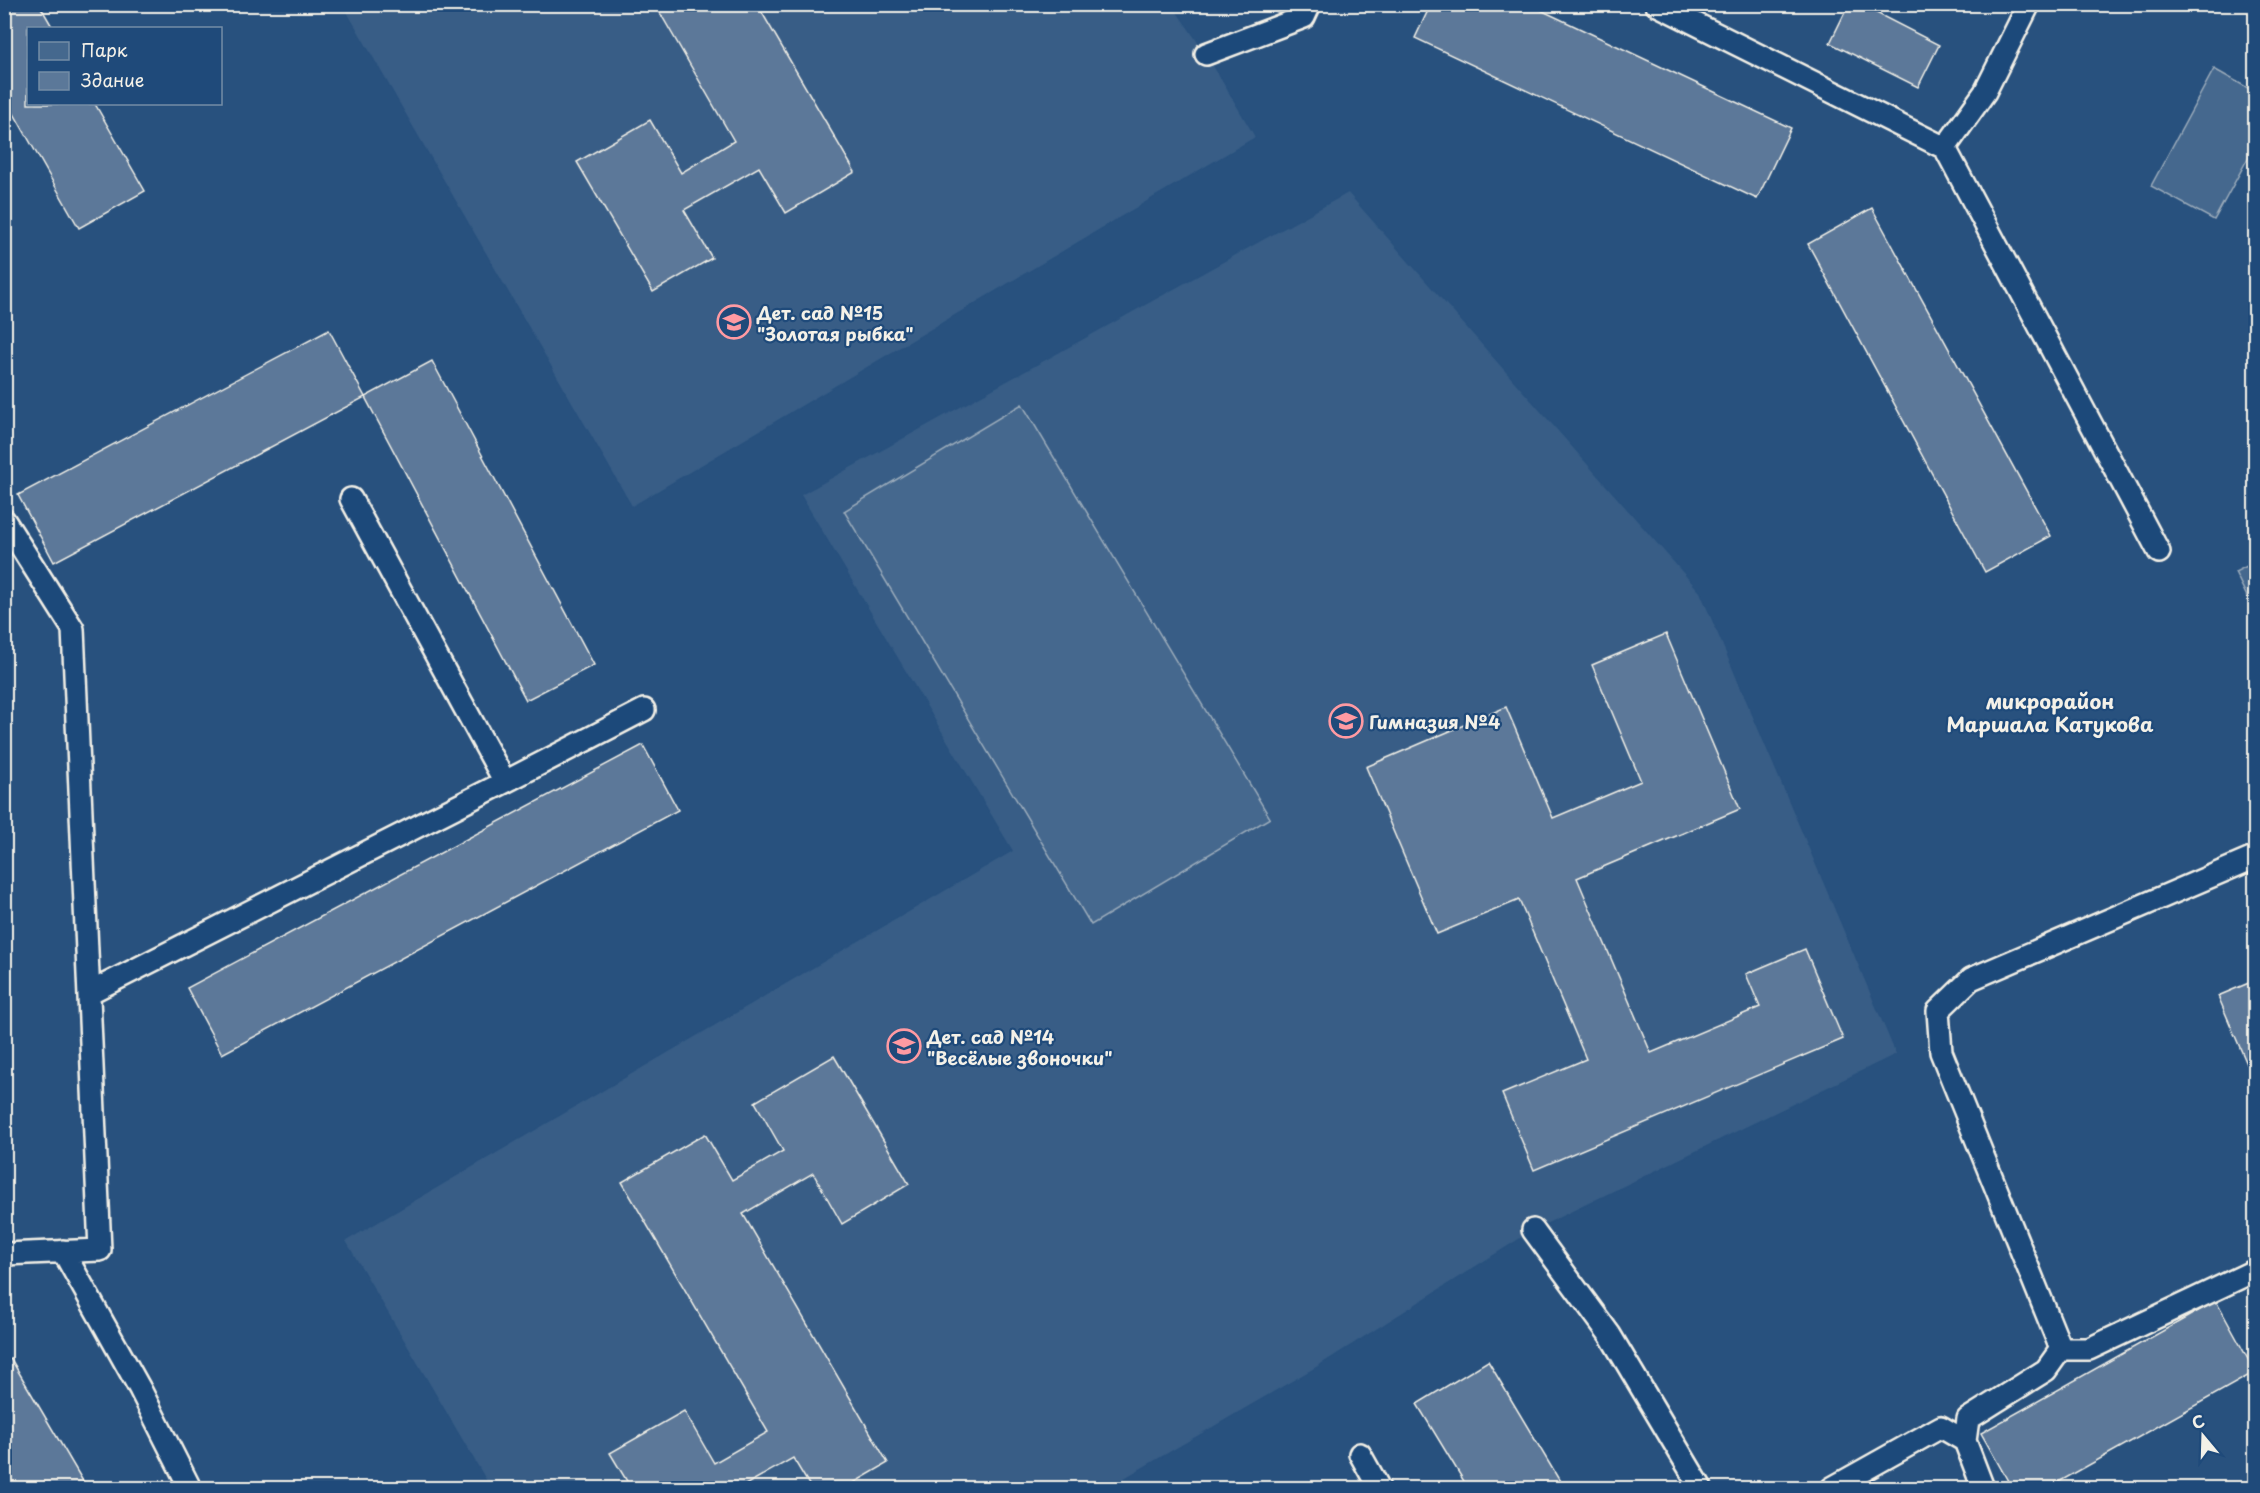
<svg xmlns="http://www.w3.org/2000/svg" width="2260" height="1493" font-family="'Playpen Sans',sans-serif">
	<rect width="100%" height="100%" fill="#28517e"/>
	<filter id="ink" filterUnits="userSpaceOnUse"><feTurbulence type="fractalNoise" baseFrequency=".0167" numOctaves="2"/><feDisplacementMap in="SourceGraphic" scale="12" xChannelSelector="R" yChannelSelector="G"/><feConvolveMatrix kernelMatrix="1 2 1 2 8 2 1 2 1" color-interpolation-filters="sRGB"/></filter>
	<g filter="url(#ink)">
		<path fill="#375d86" d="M343,5H1172L1206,54L1255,137L632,506Z
			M1348,193L1700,592L1896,1054L1533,1230L1316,1367L1107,1488H491L346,1241L1013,851L801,495Z"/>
		<path fill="#45688e" stroke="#9cacbb" stroke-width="1.5" d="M2214,69L2255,92V145L2214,220L2151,186Z
			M1022,404L1270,818L1091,925L844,511Z
			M2255,562V613L2235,572Z"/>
		<path fill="#5b7899" stroke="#f4f1e8" stroke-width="1.5" d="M4,4H39L53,28H28V104H95L145,191L79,228L4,96Z
			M655,4H757L855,172L786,213L759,167L684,210L712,258L653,292L577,162L650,120L681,173L734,141Z
			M1431,4H1528L1791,128L1757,199L1415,38Z
			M1849,4H1859L1939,45L1918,87L1830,43Z
			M1872,208L2051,536L1985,572L1808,244Z
			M329,330L365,397L54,562L18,495Z
			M432,361L594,665L526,700L365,397Z
			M1666,634L1740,809L1577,878L1651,1053L1760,1007L1746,974L1805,949L1843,1039L1534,1170L1502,1094L1586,1059L1519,900L1437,934L1366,767L1506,707L1553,818L1641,781L1592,665Z
			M643,745L678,810L222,1054L187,988Z
			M2256,980V1060L2247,1064L2218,996Z
			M834,1056L909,1184L842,1224L813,1173L743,1214L888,1463L845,1488H811L793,1458L740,1488H631L610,1453L684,1411L714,1463L768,1432L622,1182L705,1134L732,1180L783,1151L755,1102Z
			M2216,1301L2255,1372L2048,1488H2012L1981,1433Z
			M11,1359L87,1488H4V1363Z
			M1488,1361L1564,1488H1468L1417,1404Z"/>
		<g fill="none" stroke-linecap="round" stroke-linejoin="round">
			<g stroke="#f4f1e8" stroke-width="26">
				<path id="lane" d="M1656,4L1945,148L2159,552
					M1206,54L1304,17L1310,4
					M1945,148L1985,92L2029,4
					M4,520L73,629L100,1250L4,1254
					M505,782L644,710
					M89,993L505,782L351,499
					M1533,1230L1610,1335L1701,1488
					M63,1251L140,1389L190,1488
					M2061,1349H2089L2256,1270
					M1360,1454L1379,1488
					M1832,1488L1941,1427L1965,1441
					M1983,1488L1965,1441L1968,1419L2046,1370L2061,1349L1941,1052L1938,1011L1971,979L2256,857"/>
			</g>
			<use href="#lane" stroke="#1f4a7a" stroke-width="21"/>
		</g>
	</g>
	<defs>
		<g id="school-ring" transform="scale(1.725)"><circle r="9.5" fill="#1f4a7a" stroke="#ff9aa2" stroke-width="1.5"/><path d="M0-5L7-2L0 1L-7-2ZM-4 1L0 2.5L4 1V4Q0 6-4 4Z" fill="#ff9aa2"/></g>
	</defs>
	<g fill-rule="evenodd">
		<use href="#school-ring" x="734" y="322"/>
		<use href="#school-ring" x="1346" y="721"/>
		<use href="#school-ring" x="904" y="1046"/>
	</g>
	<g text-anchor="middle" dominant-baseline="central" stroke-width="4.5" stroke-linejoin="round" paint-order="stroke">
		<g font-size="18" font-weight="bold" fill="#f4f1e8" stroke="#1f4a7a" text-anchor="start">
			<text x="757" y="312">Дет. сад №15<tspan x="757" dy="21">"Золотая рыбка"</tspan></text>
			<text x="1369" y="721">Гимназия №4</text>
			<text x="927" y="1036">Дет. сад №14<tspan x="927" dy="21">"Весёлые звоночки"</tspan></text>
		</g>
		<g font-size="20" font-weight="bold" fill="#f4f1e8" stroke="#1f4a7a">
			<text x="2050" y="701">микрорайон<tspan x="2050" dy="23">Маршала Катукова</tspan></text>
		</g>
	</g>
	<rect width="2260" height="1493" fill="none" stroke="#1f4a7a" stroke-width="24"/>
	<rect x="12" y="12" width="2236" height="1469" fill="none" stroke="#f4f1e8" stroke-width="2" filter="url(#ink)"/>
	<rect x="27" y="27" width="195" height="78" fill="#1f4a7a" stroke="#748da6" stroke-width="1.5"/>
	<rect x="39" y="42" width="30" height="18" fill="#45688e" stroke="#748da6" stroke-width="1.5"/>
	<text x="81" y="57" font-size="18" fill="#f4f1e8">Парк</text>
	<rect x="39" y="72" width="30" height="18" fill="#5b7899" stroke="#748da6" stroke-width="1.5"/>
	<text x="81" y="87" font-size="18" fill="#f4f1e8">Здание</text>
	<g transform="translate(2203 1436) rotate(341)" stroke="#1f4a7a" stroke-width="4.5" paint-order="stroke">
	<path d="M0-4.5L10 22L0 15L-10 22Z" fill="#f4f1e8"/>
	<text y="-9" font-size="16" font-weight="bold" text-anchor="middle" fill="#f4f1e8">С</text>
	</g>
</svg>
